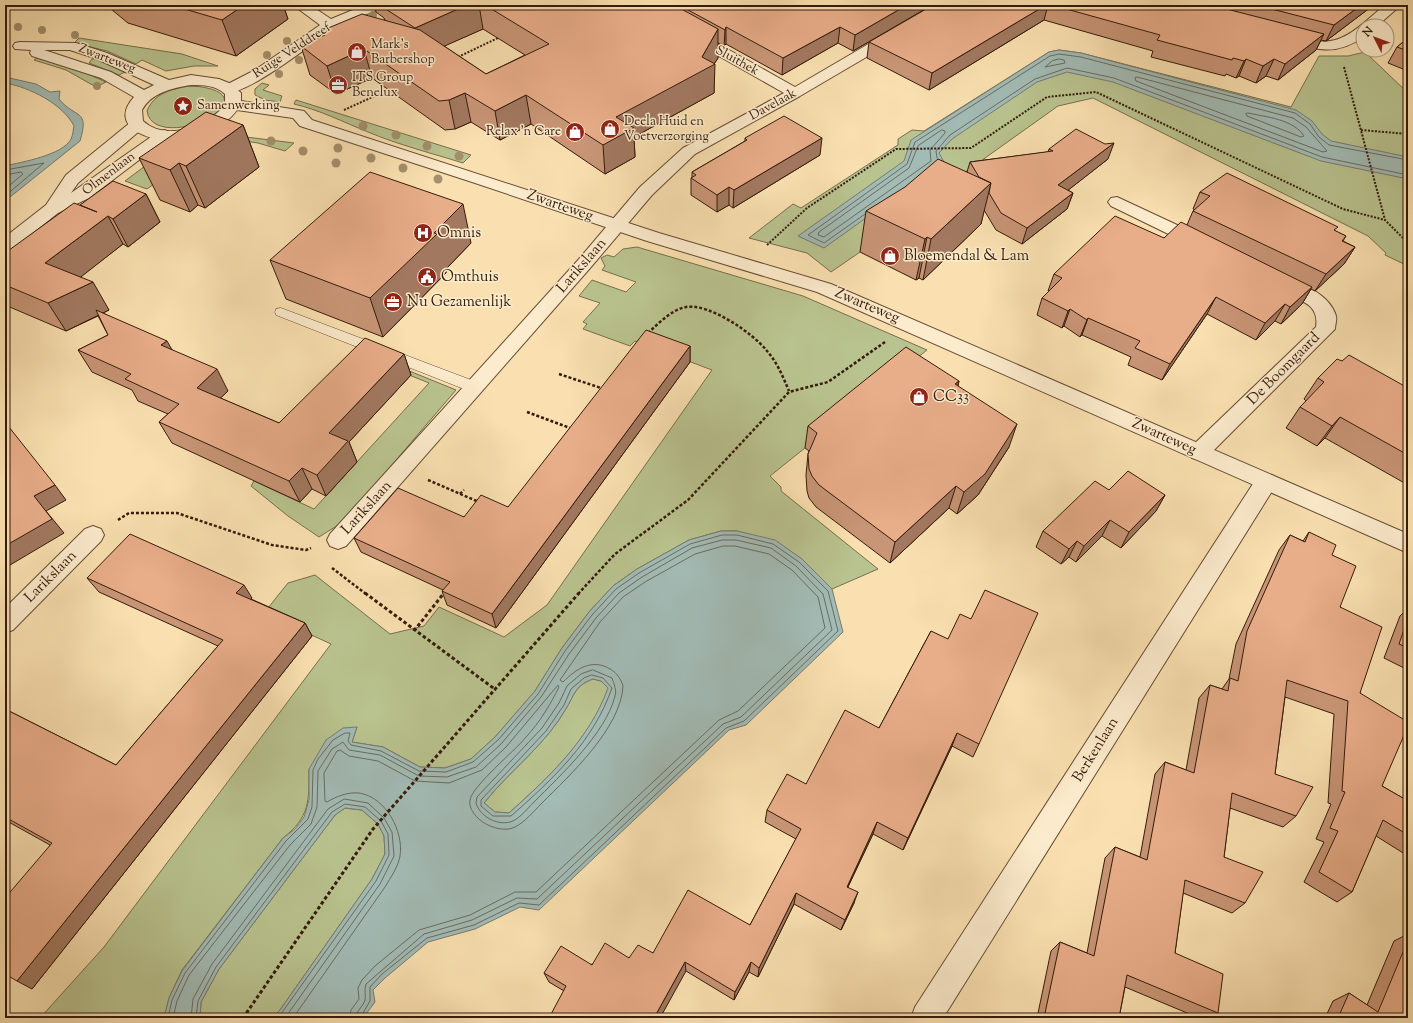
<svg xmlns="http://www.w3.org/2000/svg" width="1413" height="1023" font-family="'Sorts Mill Goudy',serif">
	<rect width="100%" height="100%" fill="#fae0b0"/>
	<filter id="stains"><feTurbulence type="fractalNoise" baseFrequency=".005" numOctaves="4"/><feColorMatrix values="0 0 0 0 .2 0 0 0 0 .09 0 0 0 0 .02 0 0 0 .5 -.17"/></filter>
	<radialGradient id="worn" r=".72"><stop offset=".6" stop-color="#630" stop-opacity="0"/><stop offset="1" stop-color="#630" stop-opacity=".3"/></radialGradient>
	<path fill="#b9c38f" stroke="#766f4c" d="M79,38L182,54L218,66H194L166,71L142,60L136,64L107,51L74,43Z
		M1059,50L1081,53L1291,107L1319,56H1348L1365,52L1408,93V266L1385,255L1386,253L1368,236L1093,98L1058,106L943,188L860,252L831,272L807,253L749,238L793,204L801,208L898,145V139L912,130L924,131L1049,52Z
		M37,58L79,70L106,82L96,87L66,70L34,60Z
		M92,59H96L125,72L119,75L89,63Z
		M262,83L269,85L263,90L282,96L280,102L265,100L255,95V89Z
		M189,86C207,86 242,93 214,115C199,127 151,138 147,111C154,93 172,89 189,86Z
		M296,100L471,155L463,163C431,153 399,145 368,132C343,122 320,110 294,104Z
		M238,136L294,143L285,151L258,143L237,140L199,151L147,189L125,181L157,157Z
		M637,247L803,296L927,350L770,476L781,487V491L878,569L832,589L802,559L754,536L737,531H721L689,540L637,569L613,586L589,612L562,648L535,691L495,737L471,759L445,768L420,767L383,747L352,742L357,727L309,769C309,801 310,817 283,838L182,970L169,998L164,1018H40L104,947L331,644L264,613L288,583L315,575L390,634L424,626L439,607L504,637L547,605L712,370L635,341L630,346L583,329L587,324L583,322L600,303L579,296L592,280L626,292L636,282L602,270L605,266L601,258L607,255L614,257L623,249Z
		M375,357L456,390L343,522L319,537L288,516L251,486L254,481L314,509L429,383L372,360Z
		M593,679L601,681L609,688C589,740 549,777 509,813L495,812L484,803C510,770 546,745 567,707C575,693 576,685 593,679Z
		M345,808L362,810L378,824L384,836L385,854L372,879L280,1010L272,1018H200L201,1002L219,969L335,815Z"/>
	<path fill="#a2bbb5" stroke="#767b71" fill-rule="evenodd" d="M1059,50L1081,53L1296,110L1312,121L1322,134L1331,141L1408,157V179L1321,161L1113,82L1067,72L1037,82L952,139L939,153L944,162L824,248L798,236L904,161L911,140L1049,52Z
		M5,77L36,84L50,92L60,91L59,99C75,119 90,108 80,141L5,201V166C22,162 63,155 71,139C73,135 73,130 74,126C63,104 29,87 5,83Z
		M721,531H737L775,540L802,559L832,589L843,632L746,725L729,730L539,910L520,907L475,929L428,942L385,978L373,990L375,1002L363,1018H272L280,1010L372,879L385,854L384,836L378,824L362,810L345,808L335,815L219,969L201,1002L200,1018H164L169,998L182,971L283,838L295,829L304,817L309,800V769L326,740L343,728L357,727L352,742L383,747L420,767L445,768L471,759L495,737L535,691L562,648L589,612L613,586L637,569L689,540ZM593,679L601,681L608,688C589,740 549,777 509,813L495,812L484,803C510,770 546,745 567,707C575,693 576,685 593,679Z"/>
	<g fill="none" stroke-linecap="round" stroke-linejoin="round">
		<path stroke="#6b6b60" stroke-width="1" d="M1059,59L1064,60L1065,63L1045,67L1052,61Z
			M1137,77L1293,118L1306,127L1327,151L1323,152L1136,81L1135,78Z
			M1248,113C1266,117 1293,119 1304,136L1301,137L1247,116L1246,114Z
			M942,130L945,131V133L930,150L931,161L824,237L818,235L819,232L909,168L918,146Z
			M937,158L936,151L950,135L1035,79L1067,68L1114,78L1322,157L1408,175
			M5,170L44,163L5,196
			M5,175L21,172L23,174L5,189
			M865,214L824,243L808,235L907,164L915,142L1050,56L1059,54L1081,57L1295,113L1310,124L1319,137L1329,145L1408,160
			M593,670L612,678C614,684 617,691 615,696C606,733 560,776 534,802C528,808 521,817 513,821C499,827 480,817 476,803L477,797L542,728L559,703L567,686L581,674Z
			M592,675L603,678L612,688C593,742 553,779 511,816H493L481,806V800L546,731L564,705L571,689L584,678Z
			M168,1018L172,1000L185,973L286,841L308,819L312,807L313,770L318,759L333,740L345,733H350L348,741L351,745L381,751L419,771L446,772L473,762L498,740L538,694L565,651L592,615L616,589L639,573L690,544L722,535H737L773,544L799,562L828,591L838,631L744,721L726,728L539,905L519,903L474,925L427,938L382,974L370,987V1001L360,1018
			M173,1018L177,1001L189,975L290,845L311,824L317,807L318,771L332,749L343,742L349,750L380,755L419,776L447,777L476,767L501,744L541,697L569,654L596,618L619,593L642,577L692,548L722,540H736L771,548L796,566L823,594L832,630L741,717L723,724L537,899L517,898L472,920L424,934L366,984C364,990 366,995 365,1000C363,1007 356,1011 355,1018
			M191,1018L193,999L212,964L328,809L344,799L368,803L384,818L392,832L394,856L380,884L285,1018
			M196,1018L198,1001L216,967L332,812L345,804L365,807L381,821L388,834L389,855L376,881L278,1018
			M293,1018L385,887C391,877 398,867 400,856C404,832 386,797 359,793C348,792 337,796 327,802L325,801L324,773L337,751L340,750L349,756L378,761L415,781L449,783L482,770L506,747L558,685L559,687C550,705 540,722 526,737C515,751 472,786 470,800C468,810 479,821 488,825C496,829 507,831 515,827C525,822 533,812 542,803C570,775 621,728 623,686C621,679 617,673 610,669C592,658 576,669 563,682L560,680L600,622L623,597L645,582L695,554L723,546H735L769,554L792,570L818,597L825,628L738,711L719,720L536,892H515L470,915L419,930L375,966L362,980L358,988L359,999L351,1010L349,1018"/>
		<g stroke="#664c34" stroke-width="1">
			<path id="service" d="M281,308L479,383L481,387L479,391L474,392L469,391L276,315L275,312L276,309Z"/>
		</g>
		<g stroke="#664c34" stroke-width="2">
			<path id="minor" d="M293,5H310L331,19L365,5H384L382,8C366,15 348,20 334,29C313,42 245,98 224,92L221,89L224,86L255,70L320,25Z
				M935,5H952L950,8L800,96L695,154L652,195L591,267L346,546L338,549L330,546L327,540L330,534L579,259L640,187L683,148L784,93L687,38L685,35L687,32H697L795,87Z
				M1385,5H1401L1377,26H1363V37C1335,57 1315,49 1285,41L1283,38L1285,35C1295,32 1307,39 1318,41C1344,46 1366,20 1385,5Z
				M137,120L143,122L145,125L143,128L78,183L71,193L158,132L164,130L170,132L172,135L89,198L58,213L11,250L5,252V237L46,205L66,175L131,122Z
				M1117,197L1205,238L1208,242L1205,246L1199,248L1193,246L1111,206L1108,202L1111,198Z
				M1280,277C1300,282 1330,294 1336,316C1337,320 1335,325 1335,329L1206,458L1199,460L1192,458L1188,452L1192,446L1316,327C1321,295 1282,301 1271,283L1273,279Z
				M1266,474L1274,476L1277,482L1274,488L943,1018H911L915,1007L1258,476Z
				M93,526L101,529L104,535L101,541L13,630L5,633V608L85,529Z"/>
		</g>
		<g stroke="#664c34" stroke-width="2">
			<path id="tertiary" d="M20,42L76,43L107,53L169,80L191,75L219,79L229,83L238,90L241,93V101L304,111L312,120L659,233L831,284L1408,534V553L817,292L647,241L472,182L300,126L293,118L237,110C223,129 198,139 175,140C150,142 107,127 134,97L101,78L32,56L30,53L31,50L15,49L13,46L15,43ZM44,50H70L97,59L154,85L144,90L111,72ZM191,85C204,85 215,85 225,94V105C207,127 166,142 143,121L142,110C151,93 172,88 191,85Z"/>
		</g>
		<path stroke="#341b0a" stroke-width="2" stroke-dasharray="2 1.5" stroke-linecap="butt" d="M458,57L500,37
			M1344,67L1385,220L1408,243
			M344,110L390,89
			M1361,130L1408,134
			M767,245L807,208L896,149L971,148L1047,97L1096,92L1343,209L1385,220"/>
		<path stroke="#341b0a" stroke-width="2.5" stroke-dasharray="3 2" stroke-linecap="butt" d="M648,333C659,323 671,310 686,307C709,303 753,333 767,351C777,362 783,377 789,391
			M559,374L601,388
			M527,412L570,428
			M428,480L479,502
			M460,494L464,490
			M118,520L129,513H177L272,545L306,550L311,548
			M332,568L366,594
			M443,594L445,592
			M578,594L615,554L688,500L789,392L828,382L885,342"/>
		<path stroke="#341b0a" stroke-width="3" stroke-dasharray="3.5 2.5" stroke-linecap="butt" d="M365,593L496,690
			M414,631L444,593
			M243,1018L373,829L579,593"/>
		<use href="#service" fill="#fcebcc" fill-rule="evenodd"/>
		<use href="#minor" fill="#fcebcc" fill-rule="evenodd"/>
		<use href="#tertiary" fill="#fcebcc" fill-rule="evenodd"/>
	</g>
	<g fill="#a38f6b">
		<circle cx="373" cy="15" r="4"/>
		<circle cx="18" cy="27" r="4"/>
		<circle cx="42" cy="30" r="4"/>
		<circle cx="75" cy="35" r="4"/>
		<circle cx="287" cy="41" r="4"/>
		<circle cx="267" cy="55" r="4"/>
		<circle cx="299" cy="60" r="4"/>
		<circle cx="279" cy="74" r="4"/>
		<circle cx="97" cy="86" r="4"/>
		<circle cx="363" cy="126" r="4.5"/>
		<circle cx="396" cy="135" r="4.5"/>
		<circle cx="271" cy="141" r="4.5"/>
		<circle cx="427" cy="146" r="4.5"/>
		<circle cx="338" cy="148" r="4.5"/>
		<circle cx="303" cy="151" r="4.5"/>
		<circle cx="459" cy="156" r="4.5"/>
		<circle cx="371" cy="158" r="4.5"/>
		<circle cx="336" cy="163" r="4.5"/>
		<circle cx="403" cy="168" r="4.5"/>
		<circle cx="438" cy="179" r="4.5"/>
	</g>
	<path fill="#c89576" stroke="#341b0a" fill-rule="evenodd" d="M106,5H283L288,19L236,56L128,23Z
		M374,5H564L568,7L572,5H932L853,51L838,43L782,75L726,44L724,46L718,43V58L714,64V93L634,137L635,157L605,174L531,124L500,140L471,122L455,129L445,130L372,78L336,94L310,75L301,46L323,36L321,31L385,20L384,18L376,12ZM483,29L525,55L486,74L444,46Z
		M933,5H1373L1371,7L1326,41L1321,40L1316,50L1278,80L1266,76L1256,83L1239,76L1236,78L1226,74L1225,76L1151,57L1153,51L1044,20L929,90L867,58L869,42Z
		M1408,38V71L1388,63L1397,47Z
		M243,125L259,167L205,208L198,205L190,212L160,200L139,158Z
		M745,138L820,155L733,208L729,205L717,212L691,195V178L692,177V172L745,141Z
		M1049,149L1108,159L1068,190L1073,193L1067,209L1022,244L996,230L984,210L981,224L923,280L919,278L916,280L860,252L866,211L967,172L970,162L1048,152Z
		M1200,192L1335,231L1346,236L1343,241L1355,247L1344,264L1315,291L1311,289L1302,304L1281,324L1275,321L1256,340L1207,314L1162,380L1128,365L1131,357L1082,335L1080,337L1064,326L1062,328L1037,315L1042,298L1049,291H1048L1054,274L1164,238L1187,225L1193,211L1195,210L1193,209Z
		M146,194L160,222L128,247L123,244L80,277L109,310L103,313L172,350L228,391L220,398L279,423L404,354L411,375L349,442L357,462L326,496L312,489L300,502L172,443L159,422L168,414L138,401L132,390L92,372L78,350L108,335L98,316L66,331L5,305V253L81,206L80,205Z
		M471,243L446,269V273L383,337L286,299L270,260Z
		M690,346V362L496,628L447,605L442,591L443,590L361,552L354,538L464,517L508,507Z
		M1342,361L1408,388V485L1325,438L1317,446L1286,428L1300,407L1306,401L1304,399L1318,378Z
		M1408,366V377L1405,370Z
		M959,381L958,386L1009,447L978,495L957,514L949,508L890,563L816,507L809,498L807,491L806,475L808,454L809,451L805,448L808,426Z
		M1109,490L1165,495L1156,511L1121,548L1102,536L1076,562L1069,557L1061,564L1036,547L1043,531Z
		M1309,532L1332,555L1340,607L1382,786L1408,801V856L1376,836L1352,892L1337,902L1304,882L1324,842L1316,839L1331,804L1328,803L1334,714L1285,697L1275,774L1296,816L1283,827L1230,808L1224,857L1245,903L1232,913L1183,893L1175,953L1218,1013L1209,1018H1199L1125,987L1119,1018H1037L1051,951L1060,942L1087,953L1105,858L1115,847L1140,857L1155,774L1165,762L1186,770L1199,698L1210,685L1222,689L1229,679L1236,644L1279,550L1290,535L1303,541Z
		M87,578L252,598L251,599L305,623L312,636L32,989L50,845L5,820V709L116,765L218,646L99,592Z
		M1408,608V670L1384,658L1400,616Z
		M931,631L979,744L973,757L952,746L903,850L873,834L848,887L854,903L841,930L794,904L758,977L749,972L734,1000L686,971L564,991L549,982L544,973L653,953L750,925L796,839L765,822L767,810L806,784L879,728Z
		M1408,934V1018H1325L1333,1001L1349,993L1367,1005L1394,941Z"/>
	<path fill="#a27960" stroke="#341b0a" d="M244,5H283L288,19L236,56L222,20Z
		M467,5H479L483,29L422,56L415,28Z
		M907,5H932L853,51L855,35Z
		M1046,5H1048L1044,20L929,90L932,73Z
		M1361,5H1373L1371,7L1326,41L1334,25Z
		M726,27V44L724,46L725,30Z
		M840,27L838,43L782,75L783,58Z
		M718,29V58L714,64H715L714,93L634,137L635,157L605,174L603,145L616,117L702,57Z
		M1324,34L1316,50L1278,80L1285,64Z
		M364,49L372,78L336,94L327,66Z
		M1246,59L1239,76L1236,78L1244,61Z
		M1274,59L1266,76L1256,83L1263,66Z
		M465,93L471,122L455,129L449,100Z
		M526,95L531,124L500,140L495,111Z
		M243,125L259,167L205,208L186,166Z
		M822,138L820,155L733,208L734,190Z
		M1114,143L1108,159L1053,202L1058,185Z
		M179,163L198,205L190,212L170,170Z
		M991,183L981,224L923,280L931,239Z
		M729,187V205L717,212V195Z
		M1073,193L1067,209L1022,244L1027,228Z
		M146,194L160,222L128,247L113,219Z
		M463,204L471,243L446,269V273L383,337L370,298L434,233Z
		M108,216L123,244L63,291L45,263Z
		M927,237L919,278L916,280L925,239Z
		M1355,247L1344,264L1315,291L1326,274Z
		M93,282L109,310L66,331L48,303Z
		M1312,287L1302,304L1281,324L1290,307Z
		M1216,297L1207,314L1162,380L1170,364Z
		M1285,304L1275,321L1256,340L1265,323Z
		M1070,309L1064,326L1062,328L1068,311Z
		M1088,318L1082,335L1080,337L1087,320Z
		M167,341L179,362L161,345Z
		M690,346V362L496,628L492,614Z
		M404,354L411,375L349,442L357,462L326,496L317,475L329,433Z
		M217,369L228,391L209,409L197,388Z
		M959,381L953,403L955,384Z
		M1340,417L1325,438L1317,446L1332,426Z
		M1017,424L1009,447L978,495L957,514L964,492Z
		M302,468L312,489L300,502L289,481Z
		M55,485L66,500L46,511L64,533L5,568V546L34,496Z
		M956,486L949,508L890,563L895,542Z
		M1165,495L1156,511L1121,548L1129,532Z
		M1110,520L1102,536L1076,562L1084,546Z
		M1077,541L1069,557L1061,564L1069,549Z
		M244,585L252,598L245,606L236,593Z
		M305,623L312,636L32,989L17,981Z
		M957,733L952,746L903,850L908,838Z
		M877,822L873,834L843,897L847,887Z
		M858,892L854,903L841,930L845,920Z
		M796,893L794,904L758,977L759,968Z
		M685,962L686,971L660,1018H654Z
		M751,962L749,972L734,1000L735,992Z"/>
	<path fill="#e8ad89" stroke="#341b0a" d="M171,5H244L222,20Z
		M383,5H467L415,28L381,6Z
		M485,5H564L568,7L572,5H674L718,29L702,57L715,64L616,117L634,128L603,145L526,95L495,111L465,93L449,100L439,101L364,49L327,66L301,46L325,35L321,31L362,14L420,30L486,74L549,44Z
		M679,5H907L855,35L840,27L783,58L726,27L725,30Z
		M933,5H1046L932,73L869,42Z
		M1052,5H1211L1324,34L1285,64L1274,59L1263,66L1246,59L1244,61L1233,58L1232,60L1157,40L1160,35Z
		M1256,5H1361L1334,25Z
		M1408,38V51L1397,47Z
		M206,112L243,125L186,166L179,163L170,170L139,158Z
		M784,116L822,138L734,190L729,187L717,195L691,178L696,175L692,172L747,140L745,138Z
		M1076,129L1105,144L1114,143L1058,185L1073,193L1027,228L1001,213L989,193L991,183L979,177L970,162L1053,151L1049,149Z
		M938,159L991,183L931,239L927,237L925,239L866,211L905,187Z
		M370,172L463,204L434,233L437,234L370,298L270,260Z
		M1227,173L1338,227L1334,230L1346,236L1342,241L1355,247L1326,274L1193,211L1210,196L1200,192Z
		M113,181L146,194L113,219L108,216L45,263L93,282L48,303L5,285V253L74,203L97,212L80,205Z
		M1115,216L1164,238L1181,222L1312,287L1290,307L1285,304L1265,323L1216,297L1170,364L1135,348L1140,341L1088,318L1087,320L1070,309L1068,311L1042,298L1062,278L1054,274Z
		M96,310L167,341L161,345L217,369L197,388L279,423L365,338L404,354L329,433L348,441L317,475L302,468L289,481L159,422L179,404L125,379L131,374L78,350L108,335Z
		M646,330L690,346L492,614L442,591L450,582L354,538L398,488L464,517L481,495L508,507Z
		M906,347L959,381L955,384L1017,424L985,474L964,492L956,486L895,542L819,485L812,476L809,469L808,454L817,433L808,426Z
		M1349,355L1408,388V455L1340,417L1332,426L1300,407L1324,382L1318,378L1337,359L1342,361Z
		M5,422L55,485L34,496L52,519L5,546Z
		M1128,471L1165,495L1129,532L1110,520L1084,546L1077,541L1069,549L1043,531L1095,481L1109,490Z
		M1309,532L1336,545L1332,555L1356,566L1340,607L1382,627L1360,693L1408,722V726L1382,786L1408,801V835L1383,820L1352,892L1319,872L1338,831L1330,828L1345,792L1342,791L1348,701L1287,680L1275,774L1313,787L1296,816L1232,793L1224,857L1263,872L1245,903L1185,880L1175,953L1223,974L1218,1013L1127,975L1119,1018H1044L1060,942L1094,956L1115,847L1147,860L1165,762L1194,773L1210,685L1228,691L1230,678L1238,681L1247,631L1290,535L1305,542Z
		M130,534L244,585L236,593L305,623L17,981L5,974V898L52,843L5,817V709L116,765L223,640L87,578Z
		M985,590L1038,613L979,744L957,733L908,838L877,822L847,887L858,892L845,920L796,893L759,968L751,962L735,992L685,962L654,1018H549L566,986L544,973L561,946L592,965L605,943L629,958L638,945L653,953L688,890L750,925L801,829L767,810L787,774L806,784L845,710L879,728L931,631L948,639L960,614L971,619Z
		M1408,618V648L1399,644Z
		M1408,940V1018H1338L1349,993L1378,1012Z"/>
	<defs>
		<g id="shop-disc" transform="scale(1)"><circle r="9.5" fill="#8f2418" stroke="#fcebcc"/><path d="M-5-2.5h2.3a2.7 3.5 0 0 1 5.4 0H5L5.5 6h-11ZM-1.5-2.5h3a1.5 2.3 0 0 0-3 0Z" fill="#fff"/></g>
		<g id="office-disc" transform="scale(1)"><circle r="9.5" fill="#8f2418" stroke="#fcebcc"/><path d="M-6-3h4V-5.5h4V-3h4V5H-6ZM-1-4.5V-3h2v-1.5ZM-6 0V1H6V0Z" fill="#fff"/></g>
		<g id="sight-disc" transform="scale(1)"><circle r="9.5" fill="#8f2418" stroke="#fcebcc"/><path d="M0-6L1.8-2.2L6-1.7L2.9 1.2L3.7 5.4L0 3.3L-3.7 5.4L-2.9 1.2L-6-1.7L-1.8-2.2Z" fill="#fff"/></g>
		<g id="hospital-disc" transform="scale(1)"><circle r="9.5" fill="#8f2418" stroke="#fcebcc"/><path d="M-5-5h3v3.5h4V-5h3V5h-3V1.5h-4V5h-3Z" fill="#fff"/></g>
		<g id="civic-disc" transform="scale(1)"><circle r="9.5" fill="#8f2418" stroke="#fcebcc"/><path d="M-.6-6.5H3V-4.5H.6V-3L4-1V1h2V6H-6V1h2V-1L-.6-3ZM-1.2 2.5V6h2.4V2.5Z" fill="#fff"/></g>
	</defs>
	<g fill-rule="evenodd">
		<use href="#shop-disc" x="357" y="52"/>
		<use href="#office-disc" x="338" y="85"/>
		<use href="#sight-disc" x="183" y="106"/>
		<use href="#shop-disc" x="610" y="129"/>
		<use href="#shop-disc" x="575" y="132"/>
		<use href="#hospital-disc" x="423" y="233"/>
		<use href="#shop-disc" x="890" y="256"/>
		<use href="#civic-disc" x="427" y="277"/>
		<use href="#office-disc" x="393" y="302"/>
		<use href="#shop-disc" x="919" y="397"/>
	</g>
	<g text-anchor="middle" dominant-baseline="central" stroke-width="3" stroke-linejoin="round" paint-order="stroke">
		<g font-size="13" fill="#341b0a" stroke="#fcebcc" text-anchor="start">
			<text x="371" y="45">Mark's<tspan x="371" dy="15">Barbershop</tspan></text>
			<text x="352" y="78">ITS Group<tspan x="352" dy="15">Benelux</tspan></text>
			<text x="197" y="106">Samenwerking</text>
			<text x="624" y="122">Deela Huid en<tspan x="624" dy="15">Voetverzorging</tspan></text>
			<text x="561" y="132" text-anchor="end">Relax 'n Care</text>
		</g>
		<g font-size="13" fill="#341b0a" stroke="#fcebcc">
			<text transform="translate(292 51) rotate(-33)">Ruige Velddreef</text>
			<text transform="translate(107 59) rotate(21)">Zwarteweg</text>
			<text transform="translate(737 61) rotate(29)">Sluithek</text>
			<text transform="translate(773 105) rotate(-29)">Davelaak</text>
			<text transform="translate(109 174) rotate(-37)">Olmenlaan</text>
		</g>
		<g font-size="15" fill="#341b0a" stroke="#fcebcc">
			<text transform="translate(560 206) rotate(19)">Zwarteweg</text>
			<text transform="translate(582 266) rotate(-49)">Larikslaan</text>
			<text transform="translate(867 306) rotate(23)">Zwarteweg</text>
			<text transform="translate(1284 369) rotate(-45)">De Boomgaard</text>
			<text transform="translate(1164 437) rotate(24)">Zwarteweg</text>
			<text transform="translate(367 508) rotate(-48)">Larikslaan</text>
			<text transform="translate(51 577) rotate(-45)">Larikslaan</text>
			<text transform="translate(1096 750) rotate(-58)">Berkenlaan</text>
		</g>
		<g font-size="15" fill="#341b0a" stroke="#fcebcc" text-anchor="start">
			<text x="437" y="233">Omnis</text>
			<text x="904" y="256">Bloemendal &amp; Lam</text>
			<text x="441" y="277">Omthuis</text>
			<text x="407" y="302">Nu Gezamenlijk</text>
			<text x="933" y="397">CC33</text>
		</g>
	</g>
	<rect width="1413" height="1023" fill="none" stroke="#fae0b0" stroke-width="20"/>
	<rect x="6" y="6" width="1401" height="1011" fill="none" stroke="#341b0a" stroke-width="2"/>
	<rect x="10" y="10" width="1393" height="1003" fill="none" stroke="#341b0a"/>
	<g transform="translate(1375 38) rotate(312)"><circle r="19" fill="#fcebcc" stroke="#ac987e"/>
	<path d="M0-3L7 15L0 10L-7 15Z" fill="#8f2418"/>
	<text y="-6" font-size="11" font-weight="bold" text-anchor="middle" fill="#341b0a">N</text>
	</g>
	<rect width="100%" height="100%" filter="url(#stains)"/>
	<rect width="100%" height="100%" fill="url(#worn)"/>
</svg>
